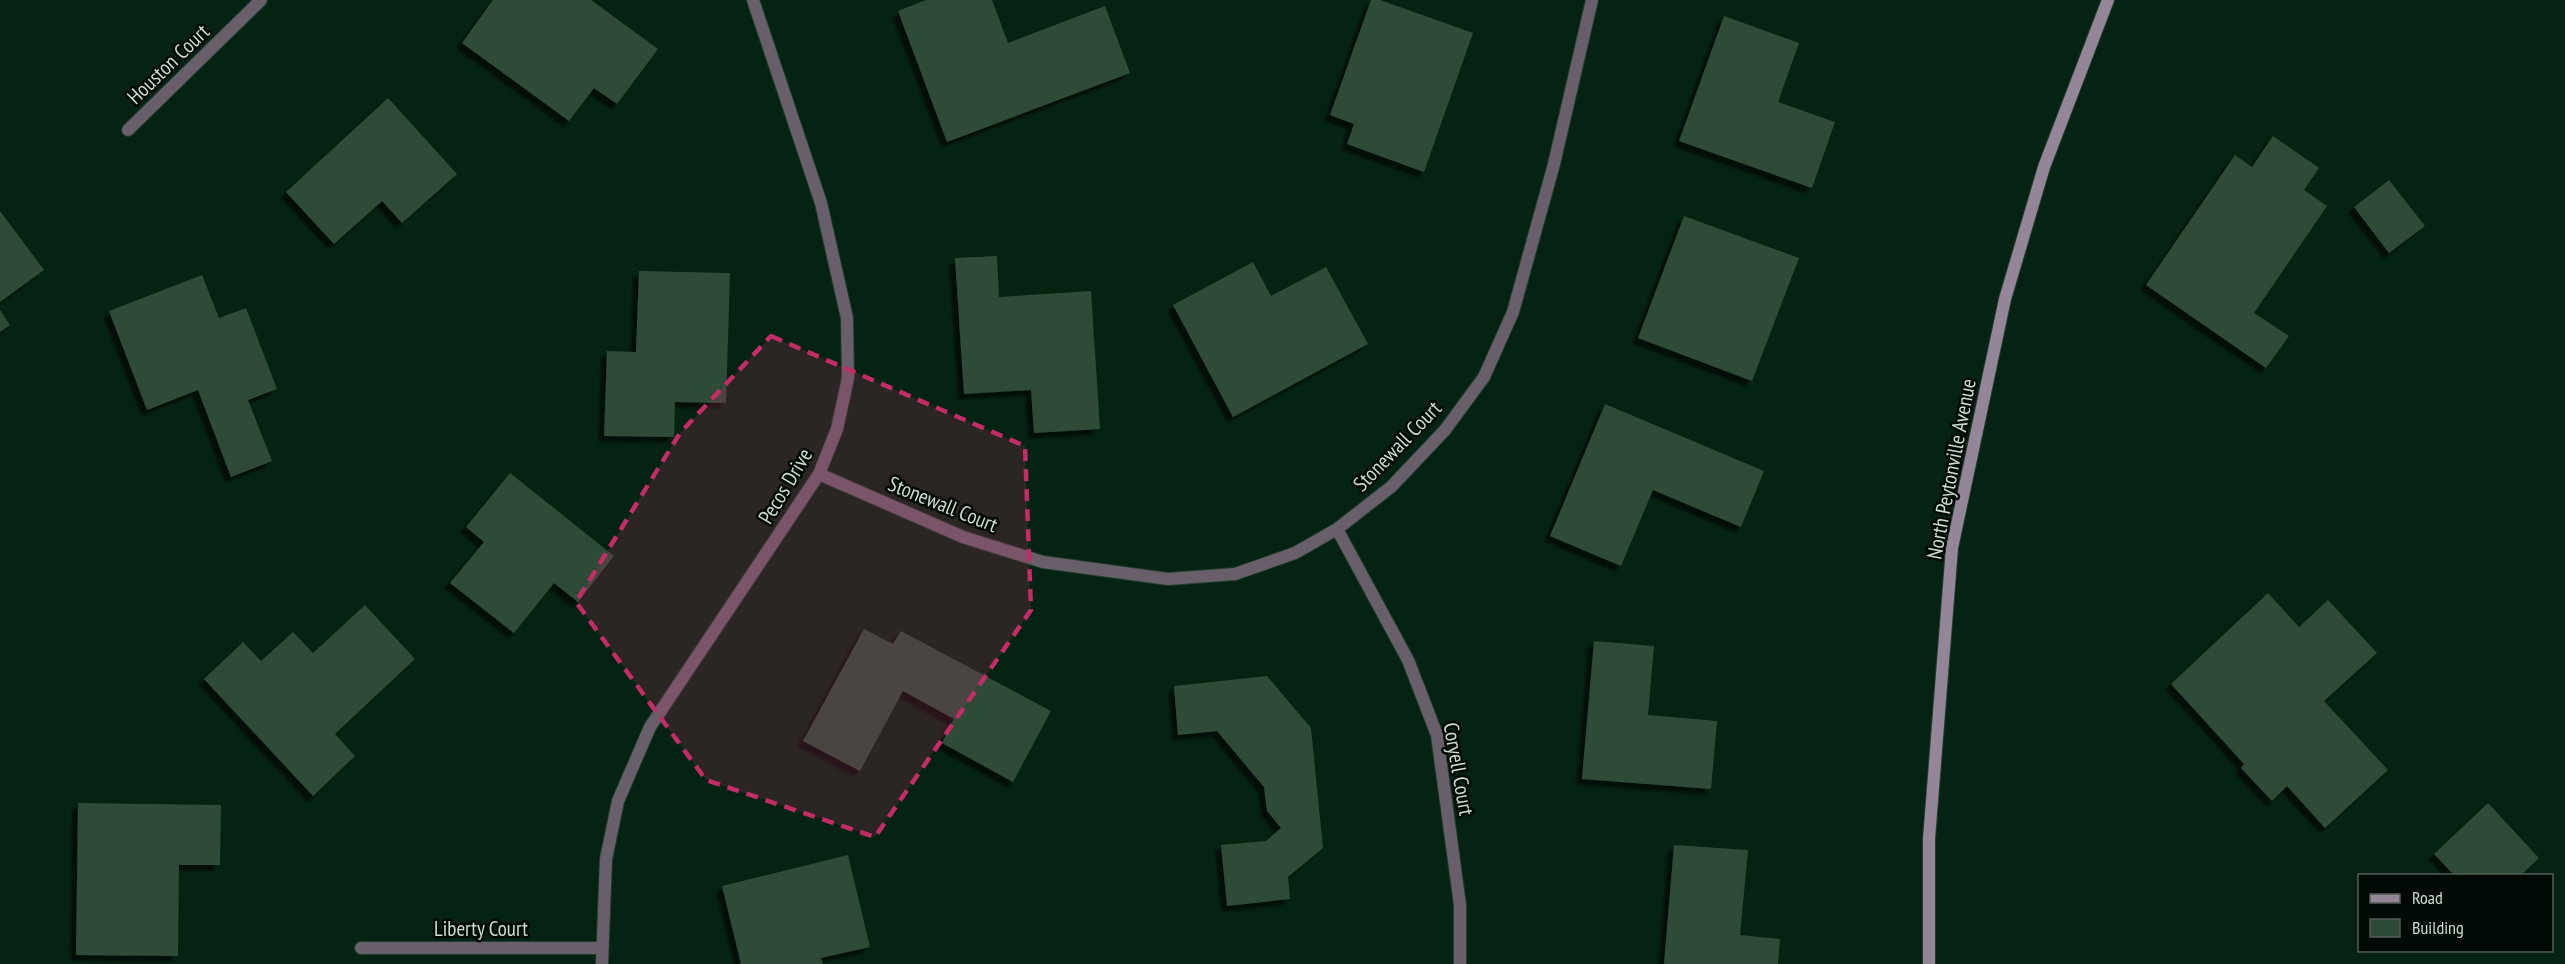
<svg xmlns="http://www.w3.org/2000/svg" width="2565" height="964" font-family="'PT Sans Narrow',sans-serif">
	<defs>
		<filter id="shadow"><feDropShadow dx="-5.5" dy="5.5" stdDeviation="1.5" flood-color="#0009"/></filter>
	</defs>
	<rect width="100%" height="100%" fill="#052312"/>
	<path fill="#2d4b37" filter="url(#shadow)" d="M493,0H591L658,49L617,104L594,88L569,121L462,43Z
		M926,0H992L1008,43L1105,6L1130,73L947,142L898,11Z
		M1371,0H1380L1473,33L1424,172L1347,144L1354,124L1330,115Z
		M1724,16L1799,43L1778,102L1835,122L1812,188L1679,141Z
		M388,98L457,174L402,223L382,201L334,244L286,192Z
		M2273,136L2319,168L2304,190L2327,206L2254,313L2289,336L2266,368L2146,285L2235,155L2252,167Z
		M2389,180L2425,226L2389,253L2354,207Z
		M0,211L44,270L0,302Z
		M1684,216L1799,258L1752,381L1638,338Z
		M997,256L999,297L1091,291L1100,429L1034,433L1031,390L964,394L955,258Z
		M1253,262L1271,296L1326,267L1368,344L1233,417L1173,305Z
		M639,271L730,273L726,403L675,402L674,437L604,436L607,351L636,352Z
		M202,275L219,318L246,308L277,389L248,400L272,461L231,477L198,390L147,410L109,311Z
		M0,310L10,325L0,332Z
		M1605,404L1764,471L1741,527L1653,490L1621,566L1550,536Z
		M510,473L614,556L578,602L554,583L514,633L450,583L484,542L466,527Z
		M2268,593L2299,627L2328,600L2377,653L2324,701L2388,770L2325,828L2287,786L2272,801L2241,768L2244,764L2171,684Z
		M365,605L415,659L335,734L355,756L313,796L204,679L243,642L261,661L293,632L313,653Z
		M864,629L893,644L901,631L1051,711L1013,782L942,743L954,719L903,691L860,771L803,741Z
		M1594,641L1654,646L1648,715L1717,721L1711,789L1582,779Z
		M1267,676L1311,728L1323,848L1288,877L1290,899L1227,906L1221,845L1266,841L1281,828L1267,811L1264,787L1217,731L1178,735L1174,686Z
		M78,803L221,805L220,865H179L178,956L76,955Z
		M2488,803L2539,858L2520,876H2455L2434,854Z
		M1674,845L1748,850L1740,935L1780,939L1778,964H1664Z
		M848,855L870,947L821,958L823,964H741L722,886Z"/>
	<g fill="none" stroke-linecap="round" stroke-linejoin="round">
		<g stroke="#213d2d" stroke-width="14">
			<path id="street" d="M128,130L261,0
				M819,474L963,537L1043,562L1168,579L1235,574L1295,553L1337,529L1391,487L1445,430L1484,377L1513,312L1554,164L1592,0
				M1337,529L1408,660L1437,735L1460,905V964
				M361,948H601
				M602,964L606,859L618,801L650,727L819,474L837,429L848,378L847,318L821,203L753,0"/>
		</g>
		<g stroke="#213d2d" stroke-width="14">
			<path id="secondary" d="M1929,964V839L1952,548L2005,299L2044,167L2108,0"/>
		</g>
		<use href="#street" stroke="#685f6a" stroke-width="12"/>
		<use href="#secondary" stroke="#948598" stroke-width="12"/>
	</g>
	<path fill="#c32c67" fill-opacity="0.2" stroke="#c32c67" stroke-width="4.5" stroke-dasharray="12 8" stroke-linejoin="round" d="M771,336L1025,446L1031,610L875,837L706,780L576,602L680,433Z"/>
	<g text-anchor="middle" dominant-baseline="central" stroke-width="5" stroke-linejoin="round" paint-order="stroke">
		<g font-size="21" fill="#ccddd1" stroke="#010904">
			<text transform="translate(168 64) rotate(-44)">Houston Court</text>
			<text transform="translate(1397 446) rotate(-46)">Stonewall Court</text>
			<text transform="translate(1951 469) rotate(-79)">North Peytonville Avenue</text>
			<text transform="translate(785 486) rotate(-59)">Pecos Drive</text>
			<text transform="translate(943 504) rotate(22)">Stonewall Court</text>
			<text transform="translate(1459 769) rotate(80)">Coryell Court</text>
			<text x="481" y="928">Liberty Court</text>
		</g>
	</g>
	<rect x="2358" y="874" width="195" height="78" fill="#010904" stroke="#525e56" stroke-width="1.5"/>
	<rect x="2370" y="894" width="30" height="9" fill="#948598" stroke="#525e56" stroke-width="1.5"/>
	<text x="2412" y="904" font-size="18" fill="#ccddd1">Road</text>
	<rect x="2370" y="919" width="30" height="18" fill="#2d4b37" stroke="#525e56" stroke-width="1.5"/>
	<text x="2412" y="934" font-size="18" fill="#ccddd1">Building</text>
</svg>
